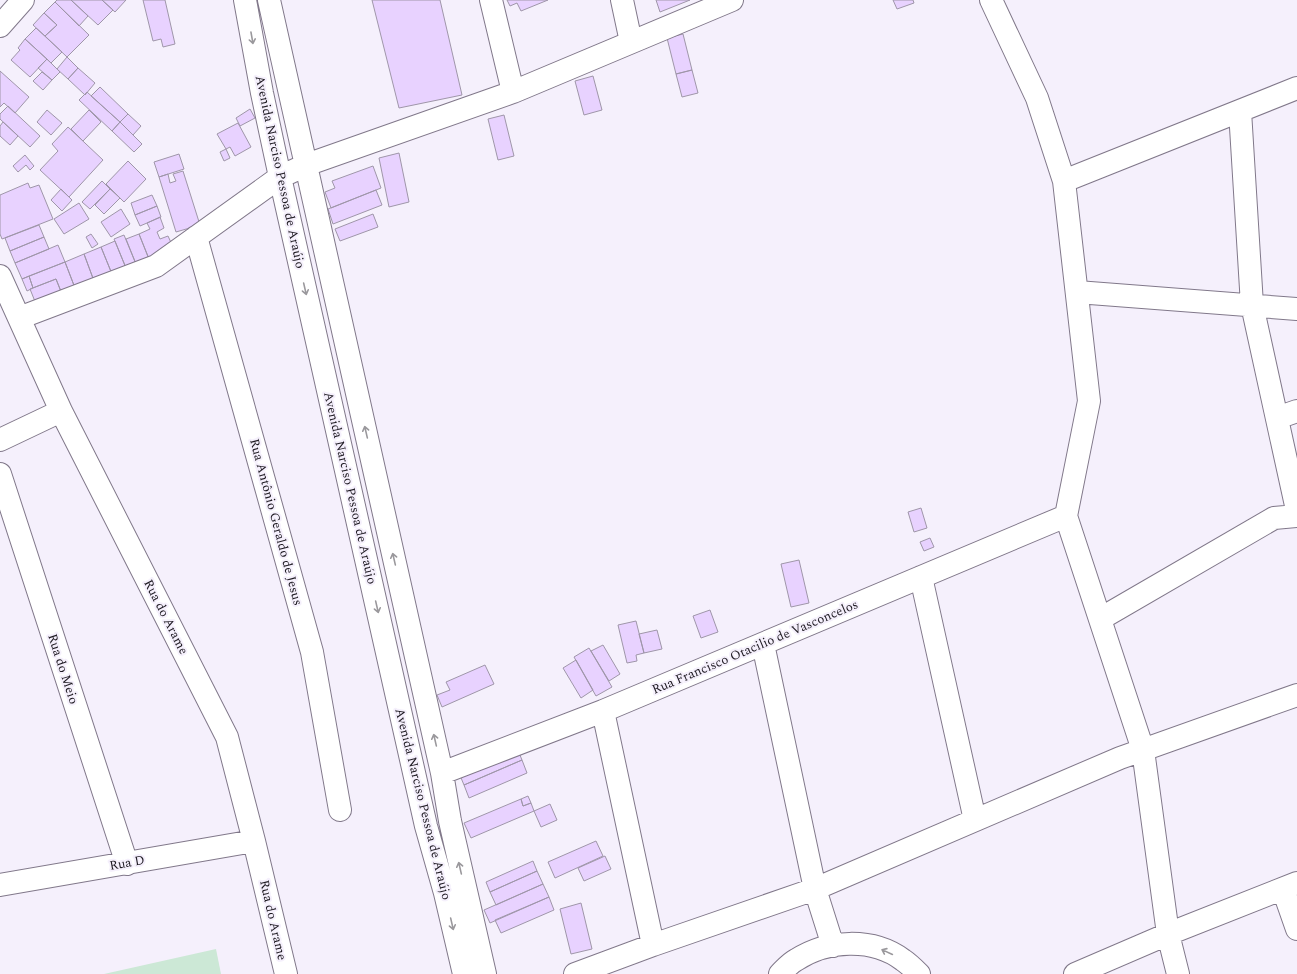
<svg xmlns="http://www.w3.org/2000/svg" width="1297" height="974" font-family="Spectral,serif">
	<rect width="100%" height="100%" fill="#f5f0fc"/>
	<path fill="#cce8d6" d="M216,949L221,974H104Z"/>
	<path fill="#e8d2ff" stroke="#9f96a9" d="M57,0H71L88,16L79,26L55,2Z
		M71,0H102L113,10L98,25Z
		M102,0H126L115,12Z
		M143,0H165L175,44L163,47L161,39L153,41Z
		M372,0H440L462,95L399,108Z
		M507,0H548L521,11L517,3L510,6Z
		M656,0H690L660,12Z
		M893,0H913L914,3L897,9Z
		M55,2L89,35L67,57L45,36L57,25L44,13Z
		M44,13L57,25L45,36L33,25Z
		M36,28L62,52L51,63L25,39Z
		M683,34L692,70L676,74L667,38Z
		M25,39L47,59L30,77L11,60L20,50L18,48Z
		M67,57L78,68L68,79L57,69Z
		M47,59L60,72L52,80L38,68Z
		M78,68L95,83L85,95L68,79Z
		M692,70L698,93L682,97L676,74Z
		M0,71L29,97L15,113L4,103L0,107Z
		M42,72L52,80L43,90L33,81Z
		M593,76L602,110L584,115L575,81Z
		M100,87L128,114L120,122L91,96Z
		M87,92L120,122L112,131L79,100Z
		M8,106L40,136L30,147L0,119V114Z
		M250,109L255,118L240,126L236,118Z
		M47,110L62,123L51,135L37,122Z
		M89,110L101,122L83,141L71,129Z
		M128,114L141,126L133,135L120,122Z
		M504,115L514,156L498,160L488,119Z
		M3,122L18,136L10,145L0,136V126Z
		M120,122L142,144L134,152L112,131Z
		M238,123L251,147L235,156L230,147L226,149L217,134Z
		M68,127L103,160L69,197L40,170L58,151L52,144Z
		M226,149L230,158L224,161L220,152Z
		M399,153L409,202L389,207L379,158Z
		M179,154L184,169L159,177L154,162Z
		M25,155L34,166L30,170L26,165L18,172L13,166Z
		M128,161L146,179L124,202L106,184Z
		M373,166L381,188L331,208L325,192L335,188L332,181Z
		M183,171L200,225L176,232L159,177L168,174L170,183L176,181L173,174Z
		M102,181L110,189L90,209L82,202Z
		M28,183L30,188L39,185L53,219L2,239L0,234V195Z
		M61,189L72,200L62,211L51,200Z
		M110,189L120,198L104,214L95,205Z
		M376,190L382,205L333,224L328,209Z
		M152,195L157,206L135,215L131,203Z
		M79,203L89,219L64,234L54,219Z
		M157,206L161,217L140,226L135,215Z
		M121,209L130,224L111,237L101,222Z
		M373,214L378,227L340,241L335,229Z
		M160,217L164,228L157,232L160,239L168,236L174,249L149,259L139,234L150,229L147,223Z
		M39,225L44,237L10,251L5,238Z
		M91,234L98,244L92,248L86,237Z
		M139,234L149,259L136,264L126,239Z
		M124,235L136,264L126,268L114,239Z
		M44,237L49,249L15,263L10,251Z
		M115,241L126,268L112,274L101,247Z
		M58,245L65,262L22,279L15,263Z
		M101,247L112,274L94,281L84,254Z
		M84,254L94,281L75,288L65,262Z
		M65,262L75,288L62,294L56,279L33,288L29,276Z
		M29,276L33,288L27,291L22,279Z
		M56,279L62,294L36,304L30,289Z
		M921,508L927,528L914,532L908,512Z
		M930,538L934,547L924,551L920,542Z
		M799,560L809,603L791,607L781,564Z
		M710,610L718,632L701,638L693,616Z
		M636,621L644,653L636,655L637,661L627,663L618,625Z
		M657,630L662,649L644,653L639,634Z
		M603,645L620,674L609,681L591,651Z
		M589,648L612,687L596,696L574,657Z
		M576,660L593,690L581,698L563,668Z
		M485,665L494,684L442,707L437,695L450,690L446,682Z
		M517,748L522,760L464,785L459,773Z
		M522,760L527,773L469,798L464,785Z
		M528,796L531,803L523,806L521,799Z
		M521,799L523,806L531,803L534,811L471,838L464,823Z
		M550,804L557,820L541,827L534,811Z
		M596,841L603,856L555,878L548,862Z
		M605,856L611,869L584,881L578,868Z
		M533,861L537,871L490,892L486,882Z
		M537,871L543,884L496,905L490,892Z
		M543,884L549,897L490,923L484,910Z
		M549,897L554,910L501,933L495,920Z
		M581,903L592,949L571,954L560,909Z"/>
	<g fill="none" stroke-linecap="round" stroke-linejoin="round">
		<g stroke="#81788a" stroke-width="24">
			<path id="minor" d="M245,0L262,93L280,177L426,826L445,893L464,974
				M269,0L442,773L450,821L485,974
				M491,0L513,92
				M622,0L631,42
				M991,0L1037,98L1064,181L1089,401L1066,516L1143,750L1168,934L1178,974
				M1240,111L1252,305L1297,510
				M1064,181L1297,88
				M196,237L312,652L340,810
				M0,276L61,411L227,737L254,841L286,974
				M1077,292L1297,309
				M19,318L156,266L280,177L306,165L513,92L732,0
				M1277,418L1297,411
				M0,440L61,411
				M0,474L127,864
				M921,577L975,820
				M1100,619L1274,518L1297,516
				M763,644L815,889L833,946
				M603,711L653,945
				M442,773L603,711L1066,516
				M0,885L254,841
				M1283,889L1297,929
				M575,974L653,945L815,889L1120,758L1297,695
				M780,974C785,969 790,963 796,960C827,940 872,937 903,960C909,964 914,969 919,974
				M1075,974L1168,934L1297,883"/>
		</g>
		<g stroke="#81788a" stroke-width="24">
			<path id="highway" d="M0,26L23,0"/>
		</g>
		<use href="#minor" stroke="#fff" stroke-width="22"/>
		<use href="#highway" stroke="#fff" stroke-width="22"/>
	</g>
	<defs><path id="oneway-shaft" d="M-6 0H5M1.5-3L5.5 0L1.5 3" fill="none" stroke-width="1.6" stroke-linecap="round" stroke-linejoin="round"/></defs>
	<g stroke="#9a989c">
		<use href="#oneway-shaft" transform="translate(252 38) rotate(80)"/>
		<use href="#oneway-shaft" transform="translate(305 289) rotate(77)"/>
		<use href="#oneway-shaft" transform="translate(366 432) rotate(-103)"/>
		<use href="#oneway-shaft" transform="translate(394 559) rotate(-103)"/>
		<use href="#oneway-shaft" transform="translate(377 607) rotate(77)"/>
		<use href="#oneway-shaft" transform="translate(435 740) rotate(-103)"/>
		<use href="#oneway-shaft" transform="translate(460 868) rotate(-103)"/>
		<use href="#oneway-shaft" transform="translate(452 924) rotate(77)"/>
		<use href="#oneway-shaft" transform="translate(887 952) rotate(-155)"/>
	</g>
	<g text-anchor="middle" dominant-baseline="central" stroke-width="4" stroke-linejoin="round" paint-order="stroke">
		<g font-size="13" fill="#1e1a22" stroke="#f5f0fc">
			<text transform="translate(280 172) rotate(78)">Avenida Narciso Pessoa de Araújo</text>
			<text transform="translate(350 488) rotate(77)">Avenida Narciso Pessoa de Araújo</text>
			<text transform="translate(276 522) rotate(75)">Rua Antônio Geraldo de Jesus</text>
			<text transform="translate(166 617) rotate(63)">Rua do Arame</text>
			<text transform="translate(755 647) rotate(-23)">Rua Francisco Otacilio de Vasconcelos</text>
			<text transform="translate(63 669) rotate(72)">Rua do Meio</text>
			<text transform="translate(423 804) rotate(76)">Avenida Narciso Pessoa de Araújo</text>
			<text transform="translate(127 863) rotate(-10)">Rua D</text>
			<text transform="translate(273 920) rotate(77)">Rua do Arame</text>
		</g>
	</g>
</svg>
